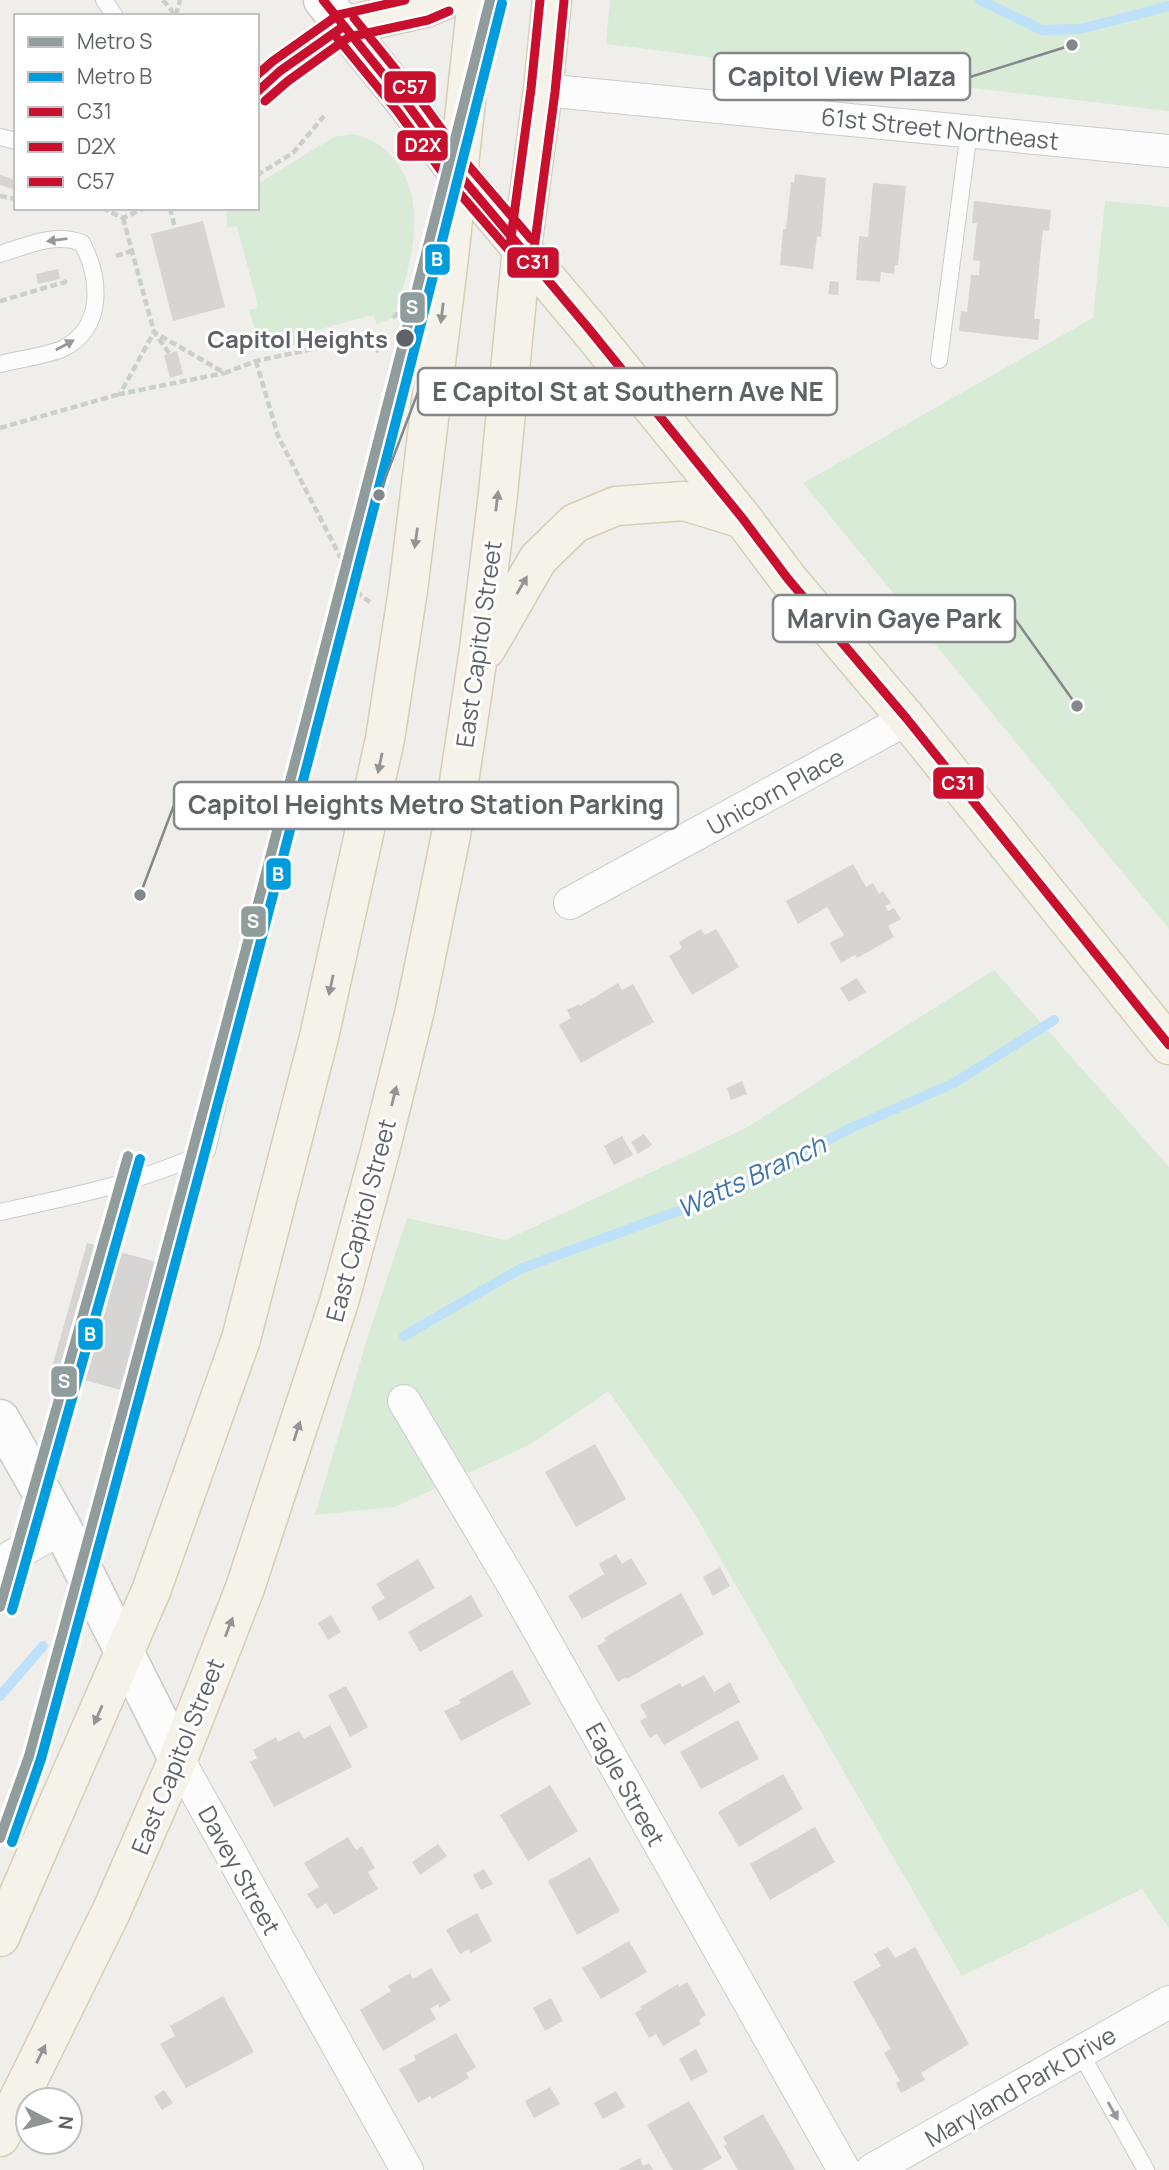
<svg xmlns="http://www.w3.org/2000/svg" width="1169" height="2170" font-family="Manrope,sans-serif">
	<rect width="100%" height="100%" fill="#efeeea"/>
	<path fill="#d8ebd6" d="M610,0H1169V111L964,87C903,87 842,77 782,67C723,59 665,51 606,44Z
		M352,134C369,137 381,144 393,158C431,203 410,268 393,318L377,324L373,315L298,335L299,344L275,350L257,337L249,310L258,308L257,302L237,226L227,228L226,208H257V184L334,137Z
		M1105,201L1169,207V929L803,483L1093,318Z
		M994,970L1169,1167V1928L1142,1889L962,1976L693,1511L608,1391L531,1444L395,1507L315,1515L369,1333L407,1218L506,1240L746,1128Z"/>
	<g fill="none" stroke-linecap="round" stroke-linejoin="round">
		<path stroke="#bfe0f9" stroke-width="10" d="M980,0L1042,30L1080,29L1169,6
			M404,1336L520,1269L719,1196L851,1128L954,1083L1054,1020
			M0,1696L43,1646"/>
	</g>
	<path fill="#d6d5d3" d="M795,174L826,178L821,237L817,236L813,269L780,265L783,229H786L791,182L794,183Z
		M0,175L16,180V190L0,185Z
		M873,183L906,186L898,265H895L894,274L881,272L880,282L856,280L859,236L868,237Z
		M974,201L1051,210L1049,231L1043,230L1034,319H1040L1038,340L959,331L961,311L967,312L971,275H979L980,261L973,260L977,223H972Z
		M203,221L225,307L173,321L151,234Z
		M58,269L60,279L38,284L36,274Z
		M830,281L839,282L838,295L828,294Z
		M177,351L183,374L170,378L164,355Z
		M853,864L866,887L873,883L879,894L883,891L891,903L885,906L888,911L894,908L901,919L888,926L894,937L857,958L855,955L841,963L830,943L844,935L827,907L798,924L786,901Z
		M701,929L705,935L716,929L739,967L692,995L669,956L682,948L679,942Z
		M857,978L866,992L849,1002L840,988Z
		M618,983L622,990L633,984L654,1022L581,1063L559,1025L571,1018L567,1010L579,1004L580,1006Z
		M742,1081L747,1094L731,1100L727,1088Z
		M644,1134L652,1145L638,1154L631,1142Z
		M622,1136L633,1155L614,1165L604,1146Z
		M87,1243L182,1269L147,1397L51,1371Z
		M595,1444L626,1499L576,1527L545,1472Z
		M616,1554L622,1564L631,1558L647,1584L582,1619L568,1596L604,1574L599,1564Z
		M418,1559L435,1588L379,1621L371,1607L385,1598L376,1584Z
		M720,1567L730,1586L713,1596L703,1577Z
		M681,1593L704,1634L627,1679L626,1677L618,1682L597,1646L606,1641L604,1638Z
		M471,1595L483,1616L420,1652L408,1632Z
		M331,1615L341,1632L328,1640L318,1623Z
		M512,1670L531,1704L461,1741L444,1711L461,1703L459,1700Z
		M704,1675L714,1692L730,1682L740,1702L664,1745L657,1734L650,1738L640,1721L647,1717L640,1705L680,1683L682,1687Z
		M346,1686L368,1727L350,1737L328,1695Z
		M738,1720L759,1759L701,1789L680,1752Z
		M330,1725L352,1767L274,1807L250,1762L257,1758L253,1750L276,1737L278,1742L299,1731L304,1739Z
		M783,1774L803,1809L739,1847L718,1812Z
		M550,1785L578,1831L528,1861L500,1815Z
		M815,1827L835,1862L770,1900L750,1864Z
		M348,1837L356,1850L362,1846L375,1868L368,1872L378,1889L334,1915L326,1903L317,1909L307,1894L319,1887L304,1863Z
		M438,1844L447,1856L420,1875L412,1862Z
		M590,1857L620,1911L577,1935L548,1881Z
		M484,1869L493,1884L481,1890L473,1875Z
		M477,1913L492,1941L471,1953L469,1949L460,1954L446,1930Z
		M629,1941L647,1972L601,1999L582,1968Z
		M888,1947L895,1958L915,1947L969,2044L921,2073L925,2080L901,2093L896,2083L900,2081L884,2053L891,2049L853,1982L881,1966L874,1954Z
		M431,1968L451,2000L439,2008L438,2004L430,2009L436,2019L383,2051L360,2010L391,1991L388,1986L410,1973L413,1979Z
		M687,1982L706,2015L699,2020L701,2024L663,2046L656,2034L649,2038L635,2013L642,2009L640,2007L678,1984L679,1987Z
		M223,1996L254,2052L186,2088L160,2044L175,2036L170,2026Z
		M551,1998L563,2021L545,2031L533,2008Z
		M456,2033L476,2067L466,2073L469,2078L432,2099L430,2096L418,2103L399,2069L416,2060L414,2056Z
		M696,2049L708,2072L691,2081L679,2059Z
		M550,2087L560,2104L534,2118L525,2101Z
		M164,2090L173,2103L162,2110L154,2097Z
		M616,2091L625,2107L603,2119L594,2103Z
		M689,2101L722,2158L701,2170H673L647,2125Z
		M763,2114L795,2169L793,2170H738L724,2146L727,2144L723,2137Z
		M640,2158L643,2166L649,2163L653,2170H618Z"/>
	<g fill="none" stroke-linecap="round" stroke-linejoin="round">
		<g stroke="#cbcccc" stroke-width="18">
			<path id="lane" d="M104,0L115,16
				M257,92L280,71L344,26
				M0,137L16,141
				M0,254C27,246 55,232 82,243C101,279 104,327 64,348C48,356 18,359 0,364
				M939,360L969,131
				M0,1212C70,1197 143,1182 207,1151L221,1091
				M1080,2052L1146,2170"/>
		</g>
		<g stroke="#cbcccc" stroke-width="34">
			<path id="street" d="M543,90L1169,151
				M570,903L907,719
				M404,1401L515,1588L844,2170
				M0,1563L62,1528
				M178,1759L407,2170
				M872,2170L1169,2002"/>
		</g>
		<g stroke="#cacacb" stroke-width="41">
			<path id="secondary" d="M323,0L408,105L457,172
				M0,1419L62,1528L178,1759"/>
		</g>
		<g stroke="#d7ceb8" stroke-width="41">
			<path id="primary" d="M344,26L425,8L444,0
				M457,172L589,329L743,519L788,579L907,719L1169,1045
				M486,649L538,559L575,523L616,506L684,501L743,519
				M0,1937L151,1591L241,1339L319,1037L385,739L408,590L449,257L477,0
				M0,2137L111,1912L178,1759L213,1670L245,1588L339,1302L379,1155L415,1010L451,835L479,649L498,494L522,247L543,90L552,0"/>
		</g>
		<path stroke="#cacfcc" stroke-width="4.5" stroke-dasharray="7 3.5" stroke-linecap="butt" d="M163,0L176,16
			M176,15L180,0
			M257,175L293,153L324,116
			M0,196L16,199
			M102,208L123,218L145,208
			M170,208L175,228
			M123,218L154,332L225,373L256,361L350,341L379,351
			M116,256L132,251
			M0,301L65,282L67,278
			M393,318L404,306
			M169,353L154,332L120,394L224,373
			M256,361L278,436L360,595L370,602
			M0,428L120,394"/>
		<use href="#lane" stroke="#fdfcfc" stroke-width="16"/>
		<use href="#street" stroke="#fdfcfc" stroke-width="32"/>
		<use href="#secondary" stroke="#fdfcfc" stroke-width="38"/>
		<use href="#primary" stroke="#f4f2e9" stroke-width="38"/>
		<g stroke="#fff" stroke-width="14">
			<path id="bus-1" d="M323,0L408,105L457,172L589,329L743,519L788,579L907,719L1169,1045
				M257,92L280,71L344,26"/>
		</g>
		<g stroke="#fff" stroke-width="14">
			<path id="bus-2" d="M334,34L398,112L448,180L513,255
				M265,101L288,81L349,37L428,20L449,11
				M534,249L555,92L564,1"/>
		</g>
		<g stroke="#fff" stroke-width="14">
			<path id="bus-3" d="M354,18L418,97L467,164L531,239
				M257,75L273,61L338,15L405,0
				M510,245L531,89L540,0"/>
		</g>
		<use href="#bus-1" stroke="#c8102e" stroke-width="9"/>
		<use href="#bus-2" stroke="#c8102e" stroke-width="9"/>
		<use href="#bus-3" stroke="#c8102e" stroke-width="9"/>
		<g stroke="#fff" stroke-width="16">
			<path id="metro-1" d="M0,1607L128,1156
				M0,1838L29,1756C189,1172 343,587 490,0"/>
		</g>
		<g stroke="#fff" stroke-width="16">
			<path id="metro-2" d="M12,1610L140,1159
				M12,1842L41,1759C201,1175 355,590 502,3"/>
		</g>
		<use href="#metro-1" stroke="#919d9d" stroke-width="10"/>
		<use href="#metro-2" stroke="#009cde" stroke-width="10"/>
	</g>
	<defs><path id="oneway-solid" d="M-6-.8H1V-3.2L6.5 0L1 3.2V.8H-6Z" transform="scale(1.75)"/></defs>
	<g fill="#96999c">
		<use href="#oneway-solid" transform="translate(57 240) rotate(173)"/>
		<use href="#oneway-solid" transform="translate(65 345) rotate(-29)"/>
		<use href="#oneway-solid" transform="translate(1113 2111) rotate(61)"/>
	</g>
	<g fill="#939595">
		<use href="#oneway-solid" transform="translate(442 313) rotate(97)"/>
		<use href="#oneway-solid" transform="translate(497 501) rotate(-83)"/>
		<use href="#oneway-solid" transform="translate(416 538) rotate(98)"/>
		<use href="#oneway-solid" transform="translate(522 585) rotate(-60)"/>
		<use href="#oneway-solid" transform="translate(380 763) rotate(102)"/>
		<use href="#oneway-solid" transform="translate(331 985) rotate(102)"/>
		<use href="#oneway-solid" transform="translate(394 1096) rotate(-76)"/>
		<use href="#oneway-solid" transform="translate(297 1431) rotate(-72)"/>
		<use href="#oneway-solid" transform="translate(229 1627) rotate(-69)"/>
		<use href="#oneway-solid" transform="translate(98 1715) rotate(114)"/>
		<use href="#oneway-solid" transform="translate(41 2054) rotate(-64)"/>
	</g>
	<circle fill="#5f6368" stroke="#fff" stroke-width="2.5" cx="405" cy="338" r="10"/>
	<g text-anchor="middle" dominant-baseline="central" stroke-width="6" stroke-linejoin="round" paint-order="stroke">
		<g font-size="24" fill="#5f6368" stroke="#fff">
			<text transform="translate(940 128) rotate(6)">61st Street Northeast</text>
			<text transform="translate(478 644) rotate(-82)">East Capitol Street</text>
			<text transform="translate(775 791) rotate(-29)">Unicorn Place</text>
			<text transform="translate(360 1220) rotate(-75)">East Capitol Street</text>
			<text transform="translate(177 1756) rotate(-68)">East Capitol Street</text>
			<text transform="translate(626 1784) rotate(61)">Eagle Street</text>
			<text transform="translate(240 1870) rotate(61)">Davey Street</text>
			<text transform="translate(1020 2086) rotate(-30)">Maryland Park Drive</text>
		</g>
		<g font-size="24" font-weight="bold" fill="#5f6368" stroke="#fff" text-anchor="end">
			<text x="388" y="338">Capitol Heights</text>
		</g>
		<g font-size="26" font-style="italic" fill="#4174aa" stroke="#fff">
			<text transform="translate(751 1176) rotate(-25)">Watts Branch</text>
		</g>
	</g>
	<path fill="none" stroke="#84888a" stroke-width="2.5" d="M1072 45L970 77M379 495L418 392M1077 706L1015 619M140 895L174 805"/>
	<g fill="#84888a" stroke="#fff" stroke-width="2.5">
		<circle cx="1072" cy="45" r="7"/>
		<circle cx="379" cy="495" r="7"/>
		<circle cx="1077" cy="706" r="7"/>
		<circle cx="140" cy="895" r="7"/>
	</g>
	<g fill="#fff" stroke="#84888a" stroke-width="2.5">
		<rect x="714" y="53" width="256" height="47" rx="7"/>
		<rect x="418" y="368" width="419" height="47" rx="7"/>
		<rect x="773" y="595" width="242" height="47" rx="7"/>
		<rect x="174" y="782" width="504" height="47" rx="7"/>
	</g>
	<g font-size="26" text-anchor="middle" font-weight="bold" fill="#5f6368">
		<text x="842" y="86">Capitol View Plaza</text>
		<text x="628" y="401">E Capitol St at Southern Ave NE</text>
		<text x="894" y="628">Marvin Gaye Park</text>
		<text x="426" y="814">Capitol Heights Metro Station Parking</text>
	</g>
	<g stroke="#fff" stroke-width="2.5">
		<rect x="383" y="70" width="54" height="34" rx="7" fill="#c8102e"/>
		<rect x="396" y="129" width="53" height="33" rx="7" fill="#c8102e"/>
		<rect x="424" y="243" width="27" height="33" rx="7" fill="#009cde"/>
		<rect x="506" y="246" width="54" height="33" rx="7" fill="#c8102e"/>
		<rect x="399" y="291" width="27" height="33" rx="7" fill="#919d9d"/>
		<rect x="932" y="766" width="53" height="34" rx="7" fill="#c8102e"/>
		<rect x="265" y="857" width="27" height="34" rx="7" fill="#009cde"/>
		<rect x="240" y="905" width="27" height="33" rx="7" fill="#919d9d"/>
		<rect x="77" y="1317" width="27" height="34" rx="7" fill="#009cde"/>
		<rect x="50" y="1365" width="28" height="33" rx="7" fill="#919d9d"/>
	</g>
	<g font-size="19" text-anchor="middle" font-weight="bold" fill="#fff">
		<text x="410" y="94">C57</text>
		<text x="423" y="152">D2X</text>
		<text x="437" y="266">B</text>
		<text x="533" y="269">C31</text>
		<text x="412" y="314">S</text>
		<text x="958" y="790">C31</text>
		<text x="278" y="881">B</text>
		<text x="253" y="928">S</text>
		<text x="90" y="1341">B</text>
		<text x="64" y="1388">S</text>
	</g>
	<rect x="14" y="14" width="245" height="196" fill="#ffffff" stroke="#bfc1c3" stroke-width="2"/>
	<rect x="28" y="37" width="35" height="10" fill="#919d9d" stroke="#bfc1c3" stroke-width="2"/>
	<text x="77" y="49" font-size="21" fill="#5f6368">Metro S</text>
	<rect x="28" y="72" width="35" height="10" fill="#009cde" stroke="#bfc1c3" stroke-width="2"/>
	<text x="77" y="84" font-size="21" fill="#5f6368">Metro B</text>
	<rect x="28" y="107" width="35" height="10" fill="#c8102e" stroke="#bfc1c3" stroke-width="2"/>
	<text x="77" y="119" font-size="21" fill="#5f6368">C31</text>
	<rect x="28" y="142" width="35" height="10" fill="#c8102e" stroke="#bfc1c3" stroke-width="2"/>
	<text x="77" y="154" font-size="21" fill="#5f6368">D2X</text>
	<rect x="28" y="177" width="35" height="10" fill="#c8102e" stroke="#bfc1c3" stroke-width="2"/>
	<text x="77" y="189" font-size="21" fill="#5f6368">C57</text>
	<g transform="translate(49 2121) rotate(96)"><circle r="33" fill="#ffffff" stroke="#bfc1c3" stroke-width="2"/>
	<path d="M0-5L12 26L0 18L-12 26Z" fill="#919496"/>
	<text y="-10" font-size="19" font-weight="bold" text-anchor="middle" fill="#5f6368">N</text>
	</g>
</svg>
